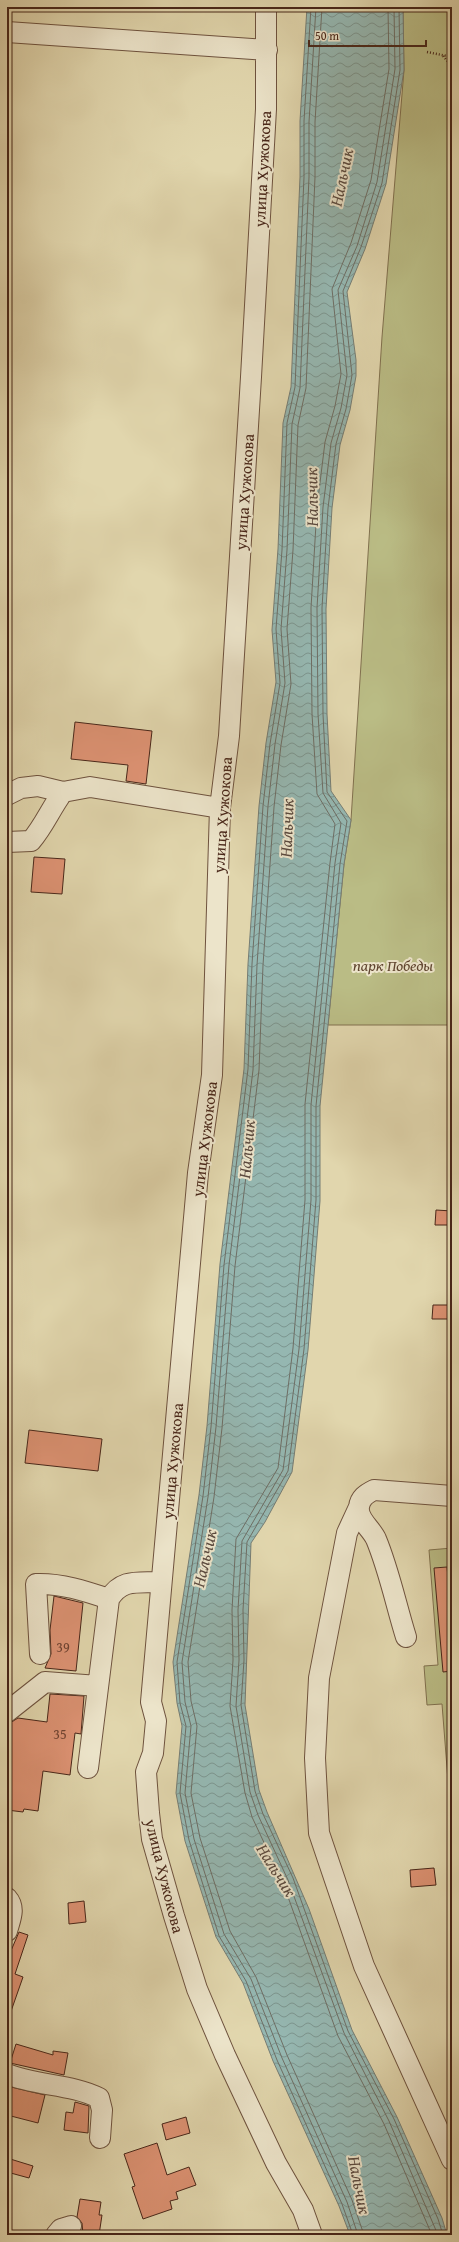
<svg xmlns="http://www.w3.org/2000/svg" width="459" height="2242" font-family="'Gentium Book Plus',serif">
	<defs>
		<pattern id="water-waves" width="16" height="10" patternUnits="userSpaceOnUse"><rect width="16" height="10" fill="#95b7b1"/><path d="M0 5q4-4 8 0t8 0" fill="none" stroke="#7c958f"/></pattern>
	</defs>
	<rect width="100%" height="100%" fill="#e1d6ad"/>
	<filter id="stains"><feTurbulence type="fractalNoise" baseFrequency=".005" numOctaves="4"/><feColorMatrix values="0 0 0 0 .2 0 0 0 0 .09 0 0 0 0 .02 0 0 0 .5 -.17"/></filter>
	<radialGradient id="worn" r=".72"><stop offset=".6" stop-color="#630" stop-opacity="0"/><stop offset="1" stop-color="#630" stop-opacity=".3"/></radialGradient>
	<path fill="#babc85" stroke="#81714f" d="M403,7H452V1025H328L344,864L351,820L382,337L404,70Z
		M452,1548V1806H450L442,1704L427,1705L424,1666L438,1665L429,1550Z"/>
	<path fill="url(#water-waves)" stroke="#767d74" d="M307,7H403L404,70L386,184L365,249L347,292L356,360V376L350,410L340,445L332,508L326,609L327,714L331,791L351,820L344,864L320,1106V1201L308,1350L292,1472L265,1522L251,1543L245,1705L259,1790L267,1812L309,1909L352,2030L397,2117L442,2218L447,2235H350L339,2206L273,2061L243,1983L216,1937L185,1841L176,1793L182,1726L177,1703L173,1662L199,1495L207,1426L220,1264L244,1069L248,964L259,806L266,743L276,682L272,630L278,549L283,423L291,387L300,177V121Z"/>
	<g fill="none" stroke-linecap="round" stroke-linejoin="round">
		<path stroke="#6e6e65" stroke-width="1" d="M311,7L304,121V177L295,387L287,423L282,550L276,629L280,683L270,744L263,806L252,964L248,1069L224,1265L211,1427L203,1496L177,1662L180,1703L186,1726L180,1793L189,1840L219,1936L246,1981L277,2060L342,2204L353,2235
			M316,7L309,122V177L300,388L292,424L287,550L281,629L285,683L275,744L268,806L257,965L253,1070L229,1265L216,1427L208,1497L182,1662L185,1702L191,1726L185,1793L194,1839L224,1934L251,1979L282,2058L347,2202L358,2235
			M322,7L315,122V177L306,388L298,425L293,550L287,629L291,684L281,745L274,807L263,965L259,1070L235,1266L222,1428L214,1497L188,1662L191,1701L197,1726L191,1793L200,1838L230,1931L256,1977L287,2055L352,2200L364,2235
			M388,7L389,69L371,180L351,243L332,289L341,374L335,406L325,442L317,507L311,608L312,714L317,794L335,824L330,863L305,1104V1200L293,1348L278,1468L236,1539L232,1610L233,1660L230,1706L245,1793L252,1817L283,1883L338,2036L384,2124L432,2235
			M394,7L395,69L377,182L357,246L338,290L347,375L341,408L331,443L323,507L317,608L318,714L323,793L341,823L335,863L311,1105V1200L299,1349L283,1470L242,1541L238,1610L239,1660L236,1706L250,1792L258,1815L288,1880L344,2033L389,2121L438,2235
			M399,7L400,70L382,183L361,247L343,291L352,375L346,409L336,444L328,508L322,608L323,714L327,792L347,821L340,864L316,1106V1200L304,1349L288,1471L247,1542L243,1610L244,1660L241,1705L255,1791L263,1814L293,1878L348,2031L394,2119L438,2219L443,2235"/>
	</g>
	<path fill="#dd9273" stroke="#482619" d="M75,722L152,731L146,784L126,781L128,765L71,759Z
		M34,857L65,859L62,894L31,892Z
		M436,1210L452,1211V1225H435Z
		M433,1305H452V1319H432Z
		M29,1430L102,1439L98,1471L25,1463Z
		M447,1567L452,1617V1671L443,1672L434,1568Z
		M54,1596L83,1603L76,1671L45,1668L51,1654L50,1630Z
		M50,1694L84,1696L81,1734L75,1733L70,1775L43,1771L38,1811L24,1809L23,1812L7,1810V1744L10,1723L18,1718L47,1722Z
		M434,1868L436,1885L411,1887L410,1870Z
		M84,1901L86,1922L69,1924L68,1903Z
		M19,1932L28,1935L15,1974L23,1977L9,2017H7V1960Z
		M16,2044L53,2055V2051L68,2053L64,2075L10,2063Z
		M7,2086L45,2095L38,2123L7,2115Z
		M75,2102L89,2106L88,2133L64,2130L66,2112L73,2113Z
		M186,2117L190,2133L166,2140L162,2124Z
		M157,2143L167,2175L189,2167L196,2185L176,2192L178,2199L170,2201L172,2209L143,2219L132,2187L135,2186L124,2154Z
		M7,2158L33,2166L29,2178L7,2172Z
		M80,2199L101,2202L99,2215H102L99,2235H83L82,2223L77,2217Z"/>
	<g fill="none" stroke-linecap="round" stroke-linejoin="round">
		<g stroke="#6e523e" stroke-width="22">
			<path id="minor" d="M266,7V109L251,377L229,736L220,808L212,1075L198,1173L151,1702L156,1721L153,1753L146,1772L149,1813L152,1839L174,1916L197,1989L225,2055L276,2163L303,2210L312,2235
				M7,32L267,50
				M7,795L21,788L38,786L63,792L90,787L220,808
				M7,842L31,841C44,826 51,808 63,792
				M359,1507L347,1533L319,1678L315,1758L319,1833L364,1966L452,2160
				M109,1599C122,1578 138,1583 161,1582
				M406,1637C396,1605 389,1570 376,1539C371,1528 357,1519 359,1507C360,1498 366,1494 374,1490L452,1496
				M40,1654L36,1584C61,1583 85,1591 109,1599L88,1768
				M7,1712L45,1682L98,1686
				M7,1898C16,1908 10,1920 7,1931
				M7,2074C36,2086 72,2084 99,2098L102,2110L100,2138
				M56,2235L61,2229L71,2226"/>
		</g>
		<path stroke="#482619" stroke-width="2.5" stroke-dasharray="1 2" stroke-linecap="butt" d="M427,52L452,57
			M443,56L452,66"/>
		<use href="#minor" stroke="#ece4ca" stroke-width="20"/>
	</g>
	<g text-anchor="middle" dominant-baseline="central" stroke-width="4" stroke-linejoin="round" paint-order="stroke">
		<g font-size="14" fill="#6d4130">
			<text x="63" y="1647">39</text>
			<text x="60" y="1734">35</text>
		</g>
		<g font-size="16" fill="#482619" stroke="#ece4ca">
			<text transform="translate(262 169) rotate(-87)">улица Хужокова</text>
			<text transform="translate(244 492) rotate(-86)">улица Хужокова</text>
			<text transform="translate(222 815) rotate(-86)">улица Хужокова</text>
			<text transform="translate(204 1139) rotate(-83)">улица Хужокова</text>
			<text transform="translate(172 1461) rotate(-85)">улица Хужокова</text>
			<text transform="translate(165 1876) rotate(76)">улица Хужокова</text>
		</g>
		<g font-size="16" font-style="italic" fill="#5f442f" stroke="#ece4ca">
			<text x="393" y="965">парк Победы</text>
		</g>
		<g font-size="17" font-style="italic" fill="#5b4a3f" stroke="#ece4ca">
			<text transform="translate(341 177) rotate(-78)">Нальчик</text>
			<text transform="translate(311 497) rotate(-91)">Нальчик</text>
			<text transform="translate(286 828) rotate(-88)">Нальчик</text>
			<text transform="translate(246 1149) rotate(-85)">Нальчик</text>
			<text transform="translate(204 1558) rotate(-77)">Нальчик</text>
			<text transform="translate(277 1870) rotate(58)">Нальчик</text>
			<text transform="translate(360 2185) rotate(79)">Нальчик</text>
		</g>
	</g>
	<rect width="459" height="2242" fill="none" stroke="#e1d6ad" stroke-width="24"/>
	<rect x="8" y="8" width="443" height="2226" fill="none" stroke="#482619" stroke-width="2"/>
	<rect x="12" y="12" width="435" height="2218" fill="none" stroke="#482619"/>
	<path d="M309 40v6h117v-6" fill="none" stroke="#482619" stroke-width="2"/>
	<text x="315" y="40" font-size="12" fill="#482619" stroke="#ece4ca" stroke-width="3" paint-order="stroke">50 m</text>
	<rect width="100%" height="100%" filter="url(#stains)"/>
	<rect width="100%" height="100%" fill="url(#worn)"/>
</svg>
